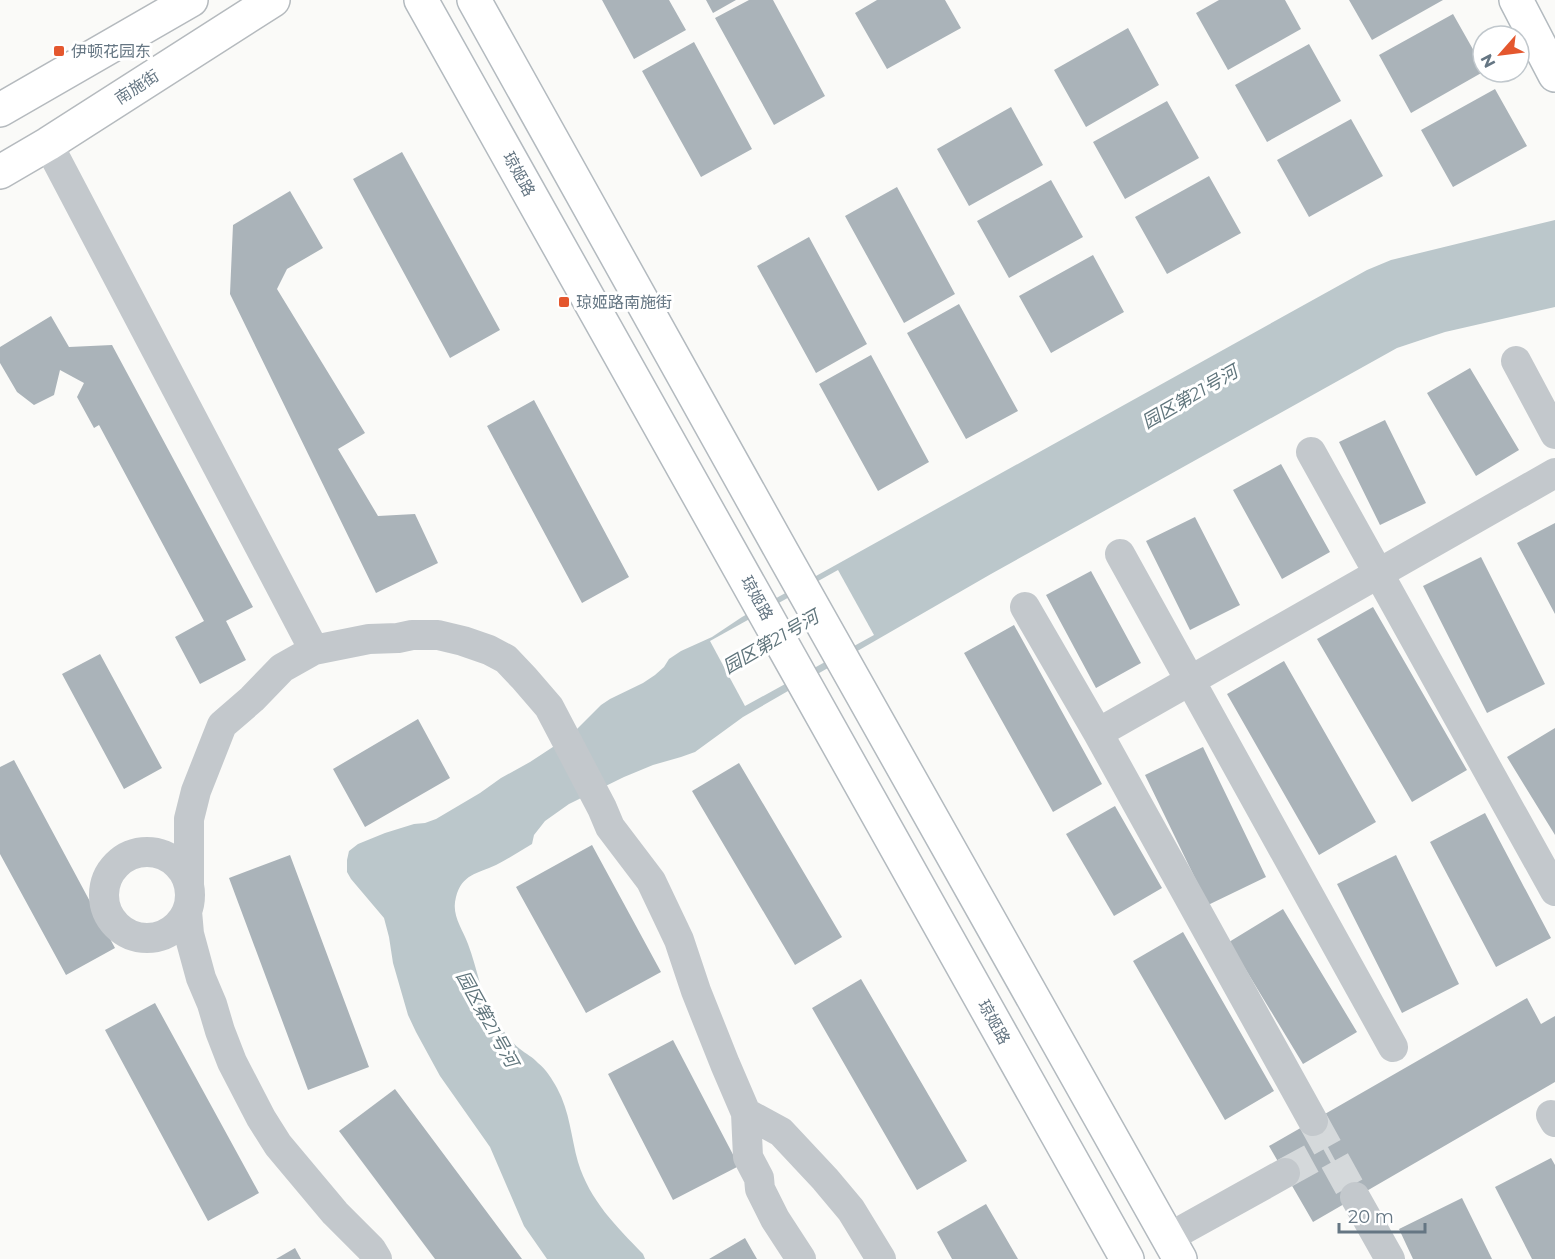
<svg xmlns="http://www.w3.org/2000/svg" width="1555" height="1259" font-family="Montserrat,'Noto Sans SC',sans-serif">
	<rect width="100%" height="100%" fill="#fafaf8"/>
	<path fill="#bbc7cb" d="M1555,220V307L1445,332L1397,348L991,574L743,717L695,752L681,757L653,765L624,777L569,804L545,821L534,835L532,844C520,851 508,859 496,865C477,874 462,874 456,897C451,915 462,928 468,944C478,970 481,998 496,1021C503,1030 511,1042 520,1049C526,1054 533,1057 538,1063C546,1069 552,1079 557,1088C570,1112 571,1137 578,1162C590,1201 616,1226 643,1254L645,1259H547L524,1226L490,1147L440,1076L416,1032L408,1015L393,963L389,937L384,918L351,879L347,872V860L349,851L358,844L385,833L414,824L425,823L436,819L480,793L501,778L530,762L559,743L575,731L601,705L610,699L643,683L655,675L664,667L669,659L681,651L712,637L742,617L1367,270L1391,260Z"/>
	<path fill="#fafaf8" d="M838,570L874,635L745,706L710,641Z"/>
	<path fill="#aab3b9" d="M602,0H669L686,30L634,59Z
		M706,0H736L713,13Z
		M749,0H773L825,96L774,125L715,18Z
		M877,0H945L961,28L887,69L855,13Z
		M1219,0H1285L1301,29L1228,70L1196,13Z
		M1349,0H1443L1372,40Z
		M1453,14L1483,67V72L1411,113L1379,55Z
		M1128,28L1159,85L1086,127L1054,70Z
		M694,42L752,149L701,177L642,71Z
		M1309,44L1341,101L1267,142L1235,85Z
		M1495,89L1527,146L1453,187L1421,130Z
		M1167,101L1199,158L1125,199L1093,142Z
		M1011,107L1043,165L969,206L937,149Z
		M1351,119L1383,176L1309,217L1277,160Z
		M402,152L500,330L450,358L353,179Z
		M1209,176L1241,233L1167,274L1135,217Z
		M1051,180L1083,237L1009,278L977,221Z
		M897,187L955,294L904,323L845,216Z
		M290,191L323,248L287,269L277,289L365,433L338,449L378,516L415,514L438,563L376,593L230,294L233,225Z
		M809,237L867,344L816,373L757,266Z
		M1093,255L1124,312L1051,353L1019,296Z
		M959,304L1018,411L966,439L907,333Z
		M51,316L69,347L112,345L253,607L226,621L246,660L200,684L175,637L204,621L99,425L94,428L77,397L84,383L60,370L54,395L34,405L17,392L0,363V347Z
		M871,355L929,462L878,491L819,384Z
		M1470,368L1519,450L1476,476L1427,393Z
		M534,400L629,577L582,603L487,426Z
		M1385,420L1426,503L1380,525L1339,442Z
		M1281,464L1330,552L1282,579L1233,490Z
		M1195,517L1240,605L1190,630L1146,541Z
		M1555,523V614L1517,543Z
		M1481,557L1545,684L1487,713L1423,586Z
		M1091,571L1141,663L1096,688L1046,595Z
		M1373,607L1467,770L1412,802L1317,639Z
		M1014,625L1102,784L1053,812L964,653Z
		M100,654L162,768L124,789L62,674Z
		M1284,661L1376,822L1319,855L1227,694Z
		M418,719L450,778L365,827L333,769Z
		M1555,728V835L1507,757Z
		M1203,747L1266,877L1208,905L1145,775Z
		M14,760L115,948L66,975L0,854V767Z
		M739,763L842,937L795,965L692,791Z
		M1115,806L1162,888L1114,916L1066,834Z
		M1485,813L1551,938L1496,967L1430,842Z
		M592,845L661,972L586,1013L516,887Z
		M290,855L369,1067L308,1090L229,878Z
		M1396,855L1459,984L1402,1013L1337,884Z
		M1283,909L1357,1032L1303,1064L1229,942Z
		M1183,932L1274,1091L1225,1120L1133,961Z
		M861,979L967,1161L917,1190L812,1008Z
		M1527,998L1541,1024L1555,1016V1082L1313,1222L1269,1146Z
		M155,1003L259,1193L208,1221L105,1030Z
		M673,1040L739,1166L673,1200L608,1074Z
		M395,1089L522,1259H435L339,1131Z
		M1551,1158L1555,1165V1259H1532L1495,1187Z
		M1462,1198L1492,1259H1413L1399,1229Z
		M986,1204L1018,1259H952L937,1232Z
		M745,1238L757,1259H709Z
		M295,1248L301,1259H276Z"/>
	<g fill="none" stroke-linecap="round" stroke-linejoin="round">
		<path stroke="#d5d9db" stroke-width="30" stroke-dasharray="30 15" stroke-linecap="butt" d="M1313,1121L1355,1197
			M1285,1173L1329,1149"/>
		<g stroke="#b3babf" stroke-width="36">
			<path id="secondary" d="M421,0C657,419 892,839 1127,1259
				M474,0L782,552L1180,1259
				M1516,0L1555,75"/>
		</g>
		<g stroke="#b5babe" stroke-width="36">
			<path id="primary" d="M0,110L191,0
				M0,172L48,144L273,0"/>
		</g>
		<path stroke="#c3c8cc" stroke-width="30" d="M48,144L314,650L369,639L398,638L412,635H438L463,641L489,650L506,659L524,678L549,707L602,808L610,827L651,881L679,940L696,991L725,1064L746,1113
			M1516,361L1555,434
			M1311,452L1555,891
			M1120,554L1393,1047
			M1025,607L1098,733
			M104 895a43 43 0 1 1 86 0a43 43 0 1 1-86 0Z
			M189,884V819L196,791L222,725L252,699L282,668L314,650
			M187,911L189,934L201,978L212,1004L220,1031L232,1062L261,1118L278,1145L335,1213L371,1249L377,1259
			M1551,1115L1555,1122
			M1313,1121L1098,733L1555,473
			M1355,1197L1390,1259
			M1168,1238L1285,1173
			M801,1259L775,1219L760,1189L759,1178L748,1157L746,1113L781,1132L825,1179L851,1210L881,1259"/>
		<use href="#secondary" stroke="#fff" stroke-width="33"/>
		<use href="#primary" stroke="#fff" stroke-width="33"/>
	</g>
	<g fill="#e4572e" stroke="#fff" stroke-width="2">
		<rect x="53" y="45" width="12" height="12" rx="3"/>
		<rect x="558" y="296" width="12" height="12" rx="3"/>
	</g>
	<g text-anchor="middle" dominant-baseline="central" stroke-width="6" stroke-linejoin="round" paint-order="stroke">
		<g font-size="16" fill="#657683" stroke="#fff" text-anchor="start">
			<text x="71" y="51">伊顿花园东</text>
			<text x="576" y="302">琼姬路南施街</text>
		</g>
		<g font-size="16" fill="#657683" stroke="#fff">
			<text transform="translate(137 87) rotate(-33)">南施街</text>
			<text transform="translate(519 174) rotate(61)">琼姬路</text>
			<text transform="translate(757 598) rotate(61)">琼姬路</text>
			<text transform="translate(994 1022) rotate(61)">琼姬路</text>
		</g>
		<g font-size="18" font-style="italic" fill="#60757c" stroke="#fff">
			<text transform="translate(1190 397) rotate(-30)">园区第21号河</text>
			<text transform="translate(771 642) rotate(-30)">园区第21号河</text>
			<text transform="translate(487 1019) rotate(61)">园区第21号河</text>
		</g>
	</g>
	<g transform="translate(1501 54) rotate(242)"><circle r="28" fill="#ffffff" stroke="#c1c8cd" stroke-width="1.5"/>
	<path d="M0-4.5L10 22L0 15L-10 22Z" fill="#e4572e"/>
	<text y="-9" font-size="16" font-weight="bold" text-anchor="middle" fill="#657683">N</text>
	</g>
	<path d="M1339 1223v9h86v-9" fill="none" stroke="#657683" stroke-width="3"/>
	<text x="1348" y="1223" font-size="18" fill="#657683" stroke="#ffffff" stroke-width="4.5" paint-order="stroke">20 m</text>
</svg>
